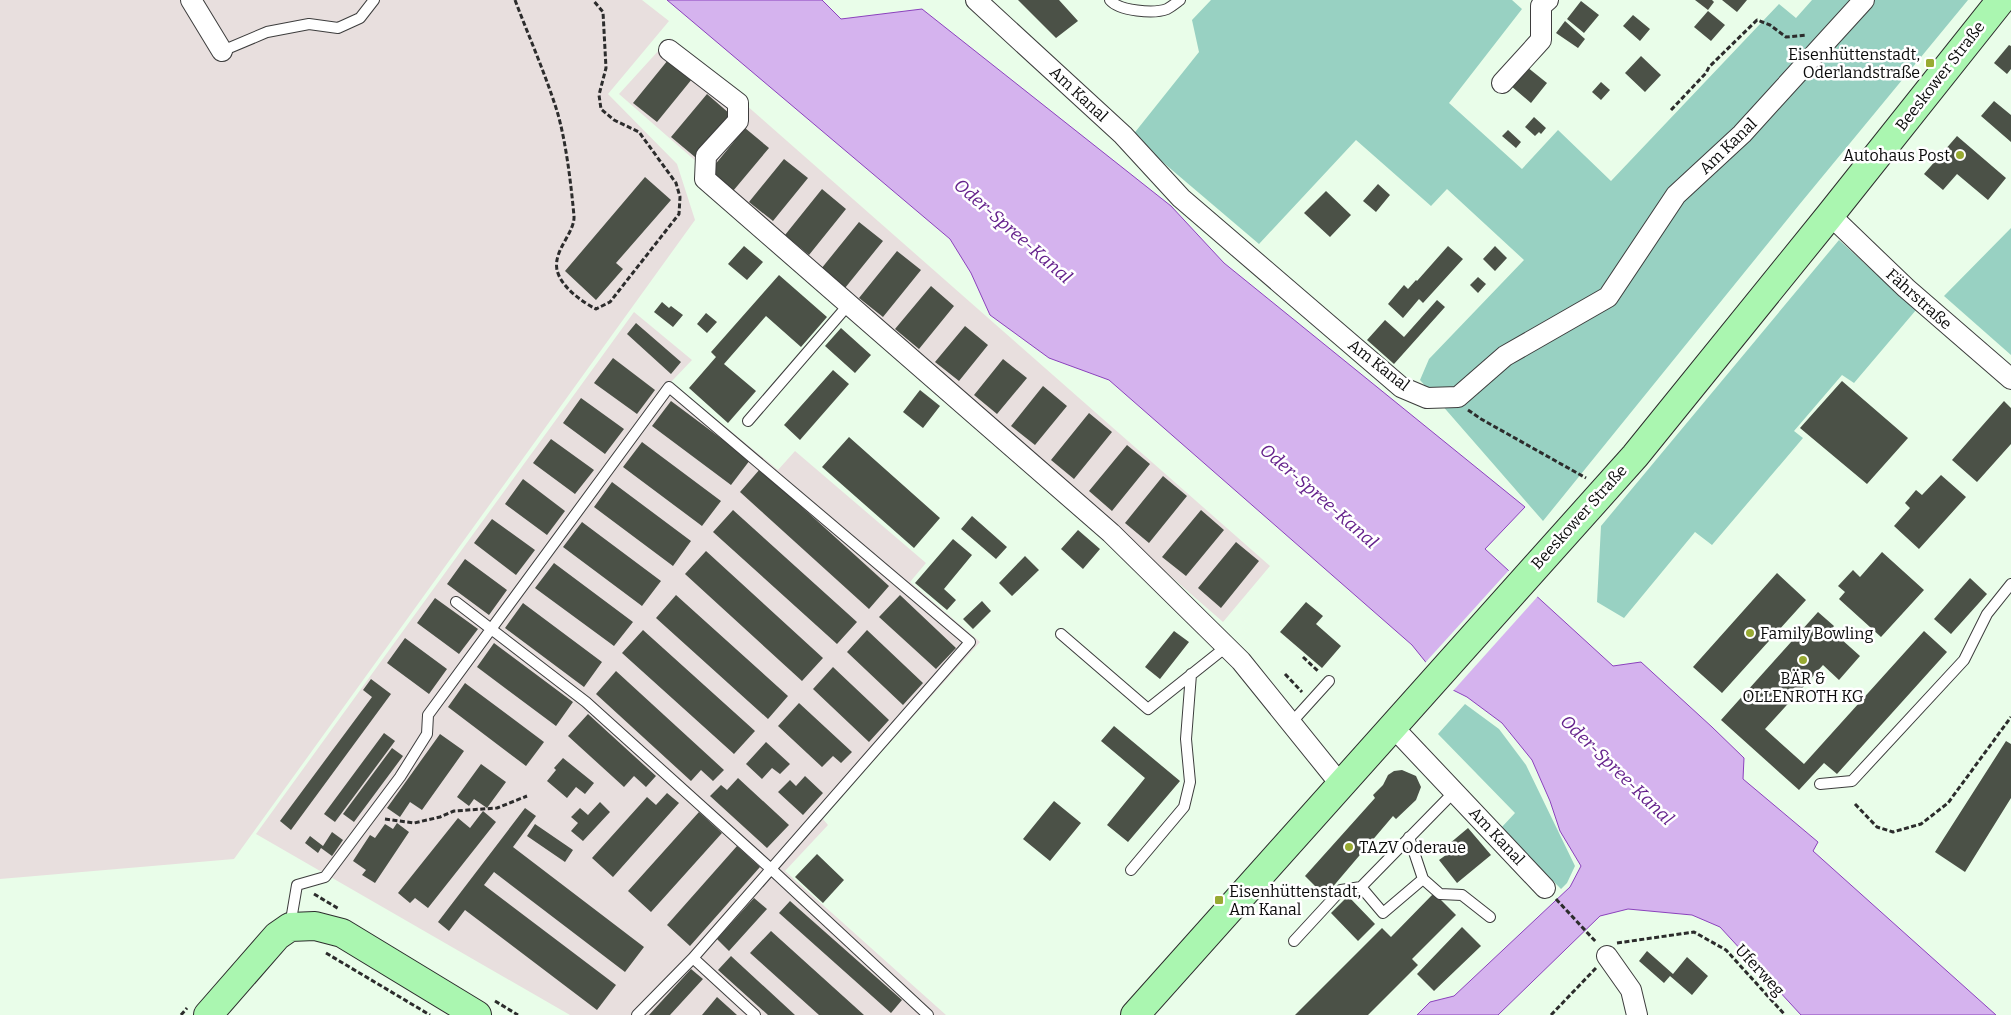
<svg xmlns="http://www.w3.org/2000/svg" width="2011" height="1015" font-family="Bitter,serif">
	<rect width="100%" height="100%" fill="#e9fde9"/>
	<path fill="#e8dfde" d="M0,0H642L669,21L608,94L677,164L695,220L234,859L0,879Z
		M670,38L1270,566L1223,622L619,94Z
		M634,312L692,360L671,382L778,470L795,451L926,563L910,582L980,642L822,818L828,825L785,871L946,1015H570L256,834Z"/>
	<path fill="#98d1c2" d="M1211,0H1512L1522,9L1449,103L1522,169L1558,130L1611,181L1779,4L1796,18L1812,0H1968L1799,205L1543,521L1420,380L1429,359L1524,260L1447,189L1431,206L1356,140L1259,244L1132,136L1199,52L1192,20Z
		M2011,228V355L1944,296Z
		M1839,240L1916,310L1854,383L1842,375L1794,431L1803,438L1712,545L1695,532L1624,618L1597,602L1601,526Z
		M1465,704L1499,729L1526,765L1575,866L1567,883L1561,889L1501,828L1515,813L1438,734Z"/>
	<path fill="#d5b3ee" stroke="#8b42bd" d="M667,0H822L841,19L922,9L1171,206L1224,263L1525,507L1485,549L1613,666L1641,662L1712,727L1744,758L1743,779L1818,842L1813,851L1996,1015H1801L1720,927L1692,915L1628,909L1600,916L1498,1015H1417L1430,1002L1454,996L1570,887L1581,866L1560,831L1550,801L1532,760L1502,723L1467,697L1445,686L1412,645L1109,380L1049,358L990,315L971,273L950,239Z"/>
	<path fill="#e9fde9" d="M1510,569L1539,595L1452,692L1443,688L1424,664Z"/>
	<path fill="#4b5147" d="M1018,0H1059L1078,21L1056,38Z
		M1695,0H1712L1714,2L1708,10Z
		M1722,0H1747L1737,12Z
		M1581,1L1599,15L1584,33L1567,19Z
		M1708,11L1725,25L1711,41L1694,27Z
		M1633,15L1650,29L1640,41L1623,26Z
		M1565,21L1585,39L1578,48L1556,33Z
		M2009,45L2011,46V69L2007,74L1994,63Z
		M1641,56L1661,75L1645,92L1625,73Z
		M668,60L692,79L657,122L633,103Z
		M1527,67L1547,83L1531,103L1511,86Z
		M1601,82L1610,90L1601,100L1592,92Z
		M707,94L730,114L695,157L671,137Z
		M1994,101L2011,115V142L1981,116Z
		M1534,117L1546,128L1541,134L1539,132L1535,136L1525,127Z
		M745,128L769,148L733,191L709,172Z
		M1508,130L1521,142L1516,148L1502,136Z
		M1957,136L2006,178L1988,200L1957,174L1943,190L1924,174Z
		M784,159L808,178L773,221L749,202Z
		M645,177L671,200L616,263L623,269L596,300L565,271Z
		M1378,184L1390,195L1376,212L1363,201Z
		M822,189L846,209L809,255L785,235Z
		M1326,191L1351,215L1330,237L1304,213Z
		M859,222L883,241L845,288L821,269Z
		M744,246L763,262L747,280L728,264Z
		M1448,246L1463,259L1423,303L1419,299L1403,318L1388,304L1404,285L1408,289L1416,280L1417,281Z
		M1495,246L1507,258L1495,271L1483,259Z
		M897,251L921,270L883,317L859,298Z
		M779,275L827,317L801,347L766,316L724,364L756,391L728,423L689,388L716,357L711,352Z
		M1478,277L1486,284L1478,293L1470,285Z
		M931,286L954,306L919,349L895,329Z
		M1437,300L1445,307L1394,364L1367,340L1385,320L1404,337Z
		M662,302L669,308L671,306L683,315L673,327L654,312Z
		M706,313L717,322L707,333L697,324Z
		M636,323L681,362L671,374L627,334Z
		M965,326L988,345L959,381L935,362Z
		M841,328L871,355L855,373L825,346Z
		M613,358L655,390L637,414L594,383Z
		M1003,359L1027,378L997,414L974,395Z
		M833,370L849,384L800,440L784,425Z
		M1842,381L1908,438L1867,484L1800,428Z
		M1043,386L1067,406L1035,445L1011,426Z
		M920,390L940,406L923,428L903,412Z
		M581,398L624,429L605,454L563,423Z
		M671,401L750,460L731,485L652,426Z
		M2004,401L2011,408V444L1977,482L1952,460Z
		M1089,413L1112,432L1074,479L1051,460Z
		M849,437L940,518L914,548L822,467Z
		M551,439L594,470L575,494L533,463Z
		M642,442L721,501L702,526L623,467Z
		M1127,445L1150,464L1112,511L1089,491Z
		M760,469L889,586L869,609L740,492Z
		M1941,475L1966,497L1919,549L1894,526L1910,508L1905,503L1916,490L1922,495Z
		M1163,476L1187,496L1149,543L1125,523Z
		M523,479L565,511L547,535L505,504Z
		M612,482L691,541L673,566L594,507Z
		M733,510L857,622L837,644L713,532Z
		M1201,510L1224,530L1186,576L1162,557Z
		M972,516L1007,547L996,559L961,529Z
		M492,519L535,550L516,575L474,543Z
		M582,522L661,581L642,606L563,547Z
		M1078,530L1100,549L1083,569L1061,549Z
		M953,539L972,555L944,589L956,600L947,610L915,583Z
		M1236,542L1259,561L1221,608L1198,588Z
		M706,551L823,658L802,681L685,574Z
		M1882,552L1924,590L1881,637L1839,599L1845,592L1838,586L1853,570L1860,577Z
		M1025,556L1039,570L1012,596L999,583Z
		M465,559L507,590L489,615L447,584Z
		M554,563L633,622L614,646L535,588Z
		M1777,573L1806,600L1722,693L1693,667Z
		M1970,578L1987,594L1951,634L1934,619Z
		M676,595L788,696L768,719L656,618Z
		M900,595L956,648L936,669L879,617Z
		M435,598L478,629L459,654L417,623Z
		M982,601L991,611L973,629L963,619Z
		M1306,602L1323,616L1316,624L1341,646L1322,668L1280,632Z
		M523,603L602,662L584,687L505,628Z
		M1818,612L1834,626L1831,630L1860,656L1839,680L1823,665L1765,729L1804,764L1924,631L1947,652L1837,774L1824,763L1799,790L1721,720Z
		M643,630L755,731L734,754L622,653Z
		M867,630L923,683L903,705L847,652Z
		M1174,631L1189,642L1160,679L1145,667Z
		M405,638L447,669L429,694L387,663Z
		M494,643L573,702L556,726L477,667Z
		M833,667L889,720L869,742L813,689Z
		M616,671L724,770L713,781L701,770L691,781L596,694Z
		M371,679L391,694L291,830L280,821L372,697L363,690Z
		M465,683L544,742L526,766L448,707Z
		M799,703L852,752L841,763L833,756L822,767L778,726Z
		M588,714L656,776L646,787L634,776L624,787L568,736Z
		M1114,726L1180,781L1128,842L1107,825L1145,778L1101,741Z
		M384,733L395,741L335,822L324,814Z
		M440,734L464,751L422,810L410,802L400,817L387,808Z
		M2006,741L2011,744V798L1965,872L1935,852Z
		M766,742L790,764L780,774L772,768L762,779L746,764Z
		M392,748L403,756L354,822L343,814Z
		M563,758L594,783L585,794L576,787L567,798L547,781L556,770L554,768Z
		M481,764L506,782L487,808L474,799L469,806L457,797Z
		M1402,770L1416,776L1421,787L1416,800L1396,819L1393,816L1325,896L1305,876L1375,798L1373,795L1383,785L1388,775L1394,771Z
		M805,776L823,793L803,815L778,792L790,780L796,786Z
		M738,778L789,825L767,848L710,796L721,785L727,790Z
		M667,793L679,803L613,877L592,858L647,797L656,805Z
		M1054,801L1081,823L1050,861L1023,839Z
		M600,802L610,812L583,841L571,831L578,823L571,817L580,808L588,815Z
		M525,808L536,816L513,847L644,947L625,972L494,872L484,885L616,985L597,1010L465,910L449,931L438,922Z
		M483,811L496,822L428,908L415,898L410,903L398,893L458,818L470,828Z
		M699,812L722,833L651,912L628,891Z
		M397,823L409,832L375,883L362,875L366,870L353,861L370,835L375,838L385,824L393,829Z
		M535,824L573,850L565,862L527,836Z
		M1468,828L1491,855L1457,883L1439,860L1453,850L1449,844Z
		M332,832L343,840L332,856L321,848L318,853L305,843L310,836L323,846Z
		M737,846L760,867L690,946L667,925Z
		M817,854L844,880L823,903L795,877Z
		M1434,893L1456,915L1412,959L1418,965L1368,1015H1295L1382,928L1391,937Z
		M1348,896L1375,924L1358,941L1331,913Z
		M754,898L767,909L729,951L717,939Z
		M790,901L902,1000L891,1013L779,913Z
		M1462,927L1481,946L1434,991L1417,974Z
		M771,931L864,1015H819L750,953Z
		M1647,951L1673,974L1687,957L1708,976L1692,995L1670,976L1664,983L1639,961Z
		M731,956L795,1015H768L718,970Z
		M691,969L703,979L670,1015H649Z
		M717,997L737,1015H702Z"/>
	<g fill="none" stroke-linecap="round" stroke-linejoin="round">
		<g stroke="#3d3d3d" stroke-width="12">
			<path id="lane" d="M1110,0C1119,11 1154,14 1167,9C1171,7 1176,3 1180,0
				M222,51L267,32L309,24L338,28L360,18L374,0
				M748,421L849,304
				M456,602L586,702L771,869L928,1015
				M1061,634L1148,709L1226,647
				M1291,723L1329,681
				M1820,784L1852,781L1964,660L1987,614L2011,584
				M1409,837L1423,879L1440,894L1462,895L1490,917
				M1131,870L1184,807L1190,782L1186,739L1191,674
				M1361,887L1383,913L1423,879
				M290,926L297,885L325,877L400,777L427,734L428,715L669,387L970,642L693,958L637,1015
				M1294,941L1341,890L1361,887L1455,791
				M693,958L755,1015"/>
		</g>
		<g stroke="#3d3d3d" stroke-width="22">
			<path id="street" d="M191,0L222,51
				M976,0L1123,135L1181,198L1401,387L1427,398L1458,397L1505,356L1608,297L1676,195L1742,134L1864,0
				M669,50L738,103V121L706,156L705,179L1111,533L1241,661L1341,785
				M1502,83L1541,40V6L1548,0
				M1830,215L1906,288L2011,379
				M1393,727L1545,888
				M1607,956L1631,990L1637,1015"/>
		</g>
		<g stroke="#2c2c2c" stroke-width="30">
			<path id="secondary" d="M208,1015L277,936L290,927L315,926L342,933L477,1015
				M1135,1015L1635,456L1830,215L2001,0"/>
		</g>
		<path stroke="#2c2c2c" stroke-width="3" stroke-dasharray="5 2.5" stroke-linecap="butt" d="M515,0C529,37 545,73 557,111C566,141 571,184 574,216C575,233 553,250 557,270C561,287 582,302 596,309L610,302L679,214L680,197L676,183L639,132L614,120L601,109L599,95L606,68L603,12L593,0
			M1671,110L1706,73L1709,67L1757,20L1770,25L1786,37L1807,35
			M1468,410L1481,419L1586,478
			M1303,657L1319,672
			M1285,674L1302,692
			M1855,804L1877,827L1893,832L1921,824L1948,803L2011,717
			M385,819L414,823L440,817L454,811L497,808L527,796
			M314,894L339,909
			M1556,899L1596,942
			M1617,943L1694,932L1726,950L1785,1015
			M326,953L430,1015
			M495,1001L518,1015
			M181,1015L187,1008
			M1551,1015L1596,968"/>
		<use href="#lane" stroke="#fff" stroke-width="10"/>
		<use href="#street" stroke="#fff" stroke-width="20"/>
		<use href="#secondary" stroke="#aaf6b0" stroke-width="28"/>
	</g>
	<g fill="#98aa32" stroke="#fff" stroke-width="2">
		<rect x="1925" y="58" width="10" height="10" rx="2.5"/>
		<circle cx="1960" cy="155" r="5"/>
		<circle cx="1750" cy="633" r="5"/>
		<circle cx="1803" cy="660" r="5"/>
		<circle cx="1349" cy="847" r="5"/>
		<rect x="1214" y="895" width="10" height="10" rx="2.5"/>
	</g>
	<g text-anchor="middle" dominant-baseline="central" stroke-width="5" stroke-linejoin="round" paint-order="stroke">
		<g font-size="16" fill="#0a0a0a" stroke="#fff" text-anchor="start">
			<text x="1920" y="54" text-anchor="end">Eisenhüttenstadt,<tspan x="1920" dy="18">Oderlandstraße</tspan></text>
			<text x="1950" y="155" text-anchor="end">Autohaus Post</text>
			<text x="1760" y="633">Family Bowling</text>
			<text x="1803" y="678" text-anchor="middle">BÄR &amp;<tspan x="1803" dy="18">OLLENROTH KG</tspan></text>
			<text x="1359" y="847">TAZV Oderaue</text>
			<text x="1229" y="891">Eisenhüttenstadt,<tspan x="1229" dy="18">Am Kanal</tspan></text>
		</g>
		<g font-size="16" fill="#0a0a0a" stroke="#fff">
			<text transform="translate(1940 76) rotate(-52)">Beeskower Straße</text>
			<text transform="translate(1079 94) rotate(43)">Am Kanal</text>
			<text transform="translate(1728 146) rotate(-44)">Am Kanal</text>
			<text transform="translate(1919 299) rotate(42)">Fährstraße</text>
			<text transform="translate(1379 365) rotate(38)">Am Kanal</text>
			<text transform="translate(1579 517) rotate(-48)">Beeskower Straße</text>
			<text transform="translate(1497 836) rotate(47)">Am Kanal</text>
			<text transform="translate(1760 970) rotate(47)">Uferweg</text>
		</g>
		<g font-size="18" font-style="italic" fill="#65228c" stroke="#fff">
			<text transform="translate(1013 231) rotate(41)">Oder-Spree-Kanal</text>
			<text transform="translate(1319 496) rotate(41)">Oder-Spree-Kanal</text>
			<text transform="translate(1617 770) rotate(44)">Oder-Spree-Kanal</text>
		</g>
	</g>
</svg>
